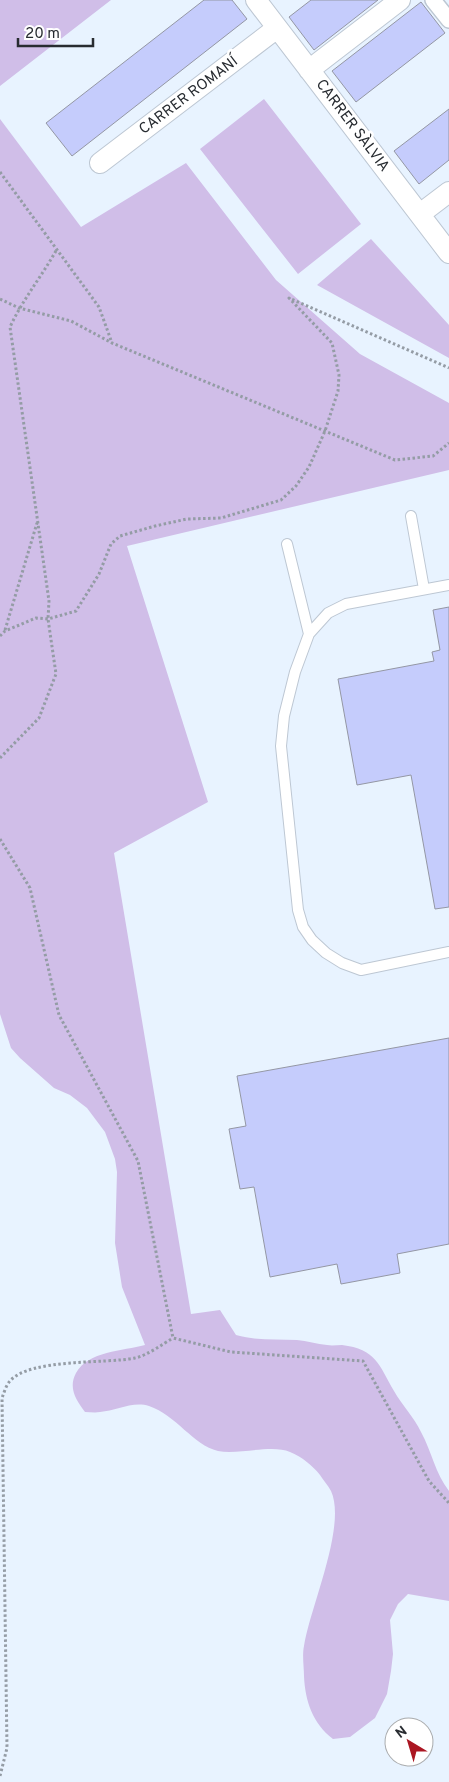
<svg xmlns="http://www.w3.org/2000/svg" width="449" height="1782" font-family="Overpass,sans-serif">
	<rect width="100%" height="100%" fill="#e8f3ff"/>
	<path fill="#d0bee8" d="M0,0H111L0,86Z
		M264,99L361,224L298,274L200,149Z
		M0,119L81,227L186,163L276,280L360,354L449,403V470L127,546L208,802L114,853L191,1314L220,1310L236,1335C257,1341 276,1339 297,1340C307,1341 317,1344 327,1345C332,1346 337,1345 342,1345C376,1349 379,1365 394,1391C402,1405 414,1417 421,1432C432,1452 435,1473 449,1491V1601L408,1594L398,1604L390,1620L393,1654L391,1671L387,1694L375,1718L350,1737L333,1739C313,1724 305,1701 304,1676C304,1667 302,1655 304,1646C310,1607 347,1526 331,1491C328,1485 323,1480 320,1475C312,1465 302,1457 290,1452C272,1444 239,1455 218,1451C193,1445 176,1415 149,1406C132,1401 116,1411 100,1412C95,1413 90,1412 85,1412C76,1400 68,1388 76,1373C88,1351 123,1351 145,1345L122,1287L115,1243L117,1172L115,1159L105,1132L87,1108L70,1095L54,1088L20,1058L11,1048L0,1014Z
		M371,239L449,325V358L317,285Z"/>
	<path fill="#c5ccfc" stroke="#9497a4" d="M204,0H232L247,19L72,156L46,123Z
		M311,0H378L314,50L289,17Z
		M421,2L445,33L356,102L332,71Z
		M449,109V160L419,184L394,151Z
		M449,607V907L435,909L411,775L357,785L338,679L434,661L432,652L440,650L433,610Z
		M449,1038V1244L397,1254L400,1273L341,1284L337,1264L270,1277L254,1187L240,1189L229,1129L246,1126L237,1076Z"/>
	<g fill="none" stroke-linecap="round" stroke-linejoin="round">
		<g stroke="#bdc7d3" stroke-width="12">
			<path id="service" d="M411,516L424,589
				M287,544L309,634
				M449,585L346,604L328,613L309,634L295,672L284,716L281,746L298,910L303,927L312,940L326,953L342,963L361,970L449,952"/>
		</g>
		<g stroke="#bdc7d3" stroke-width="18">
			<path id="pedestrian" d="M433,0L449,20"/>
		</g>
		<g stroke="#bdc7d3" stroke-width="22">
			<path id="minor" d="M256,0L449,253
				M309,70L400,0
				M100,163L277,28
				M420,214L449,192"/>
		</g>
		<path stroke="#949ca5" stroke-width="3" stroke-dasharray="2.5 2.5" stroke-linecap="butt" d="M0,172L99,307L112,343
			M0,299L19,308L71,321L112,343L395,460L433,456L449,443
			M5,630L37,523
			M0,636L5,631L36,618L48,619L76,611L99,574L111,544L120,536L155,526L187,519L221,518L281,500L296,486L309,467L325,431L338,391L339,375L332,343L289,298L449,368
			M0,758L39,718L56,674L48,619L49,601L10,327C23,299 42,276 57,249
			M0,839L30,888L59,1015L138,1161L173,1338L231,1352L363,1361L429,1481L449,1503
			M0,1776L7,1748L2,1398C4,1393 6,1385 10,1381C30,1358 106,1364 135,1358C146,1356 163,1344 173,1338"/>
		<use href="#service" stroke="#fff" stroke-width="10"/>
		<use href="#pedestrian" stroke="#fff" stroke-width="15"/>
		<use href="#minor" stroke="#fff" stroke-width="20"/>
	</g>
	<g text-anchor="middle" dominant-baseline="central" stroke-width="5" stroke-linejoin="round" paint-order="stroke">
		<g font-size="15" fill="#282c31" stroke="#fff">
			<text transform="translate(189 96) rotate(-37)">CARRER ROMANÍ</text>
			<text transform="translate(352 126) rotate(53)">CARRER SÀLVIA</text>
		</g>
	</g>
	<g transform="translate(409 1742) rotate(322)"><circle r="24" fill="#ffffff" stroke="#a9abad"/>
	<path d="M0-4L9 19L0 12L-9 19Z" fill="#ab1622"/>
	<text y="-8" font-size="14" font-weight="bold" text-anchor="middle" fill="#282c31">N</text>
	</g>
	<path d="M18 38v8h75v-8" fill="none" stroke="#282c31" stroke-width="2.5"/>
	<text x="25" y="38" font-size="15" fill="#282c31" stroke="#ffffff" stroke-width="4" paint-order="stroke">20 m</text>
</svg>
